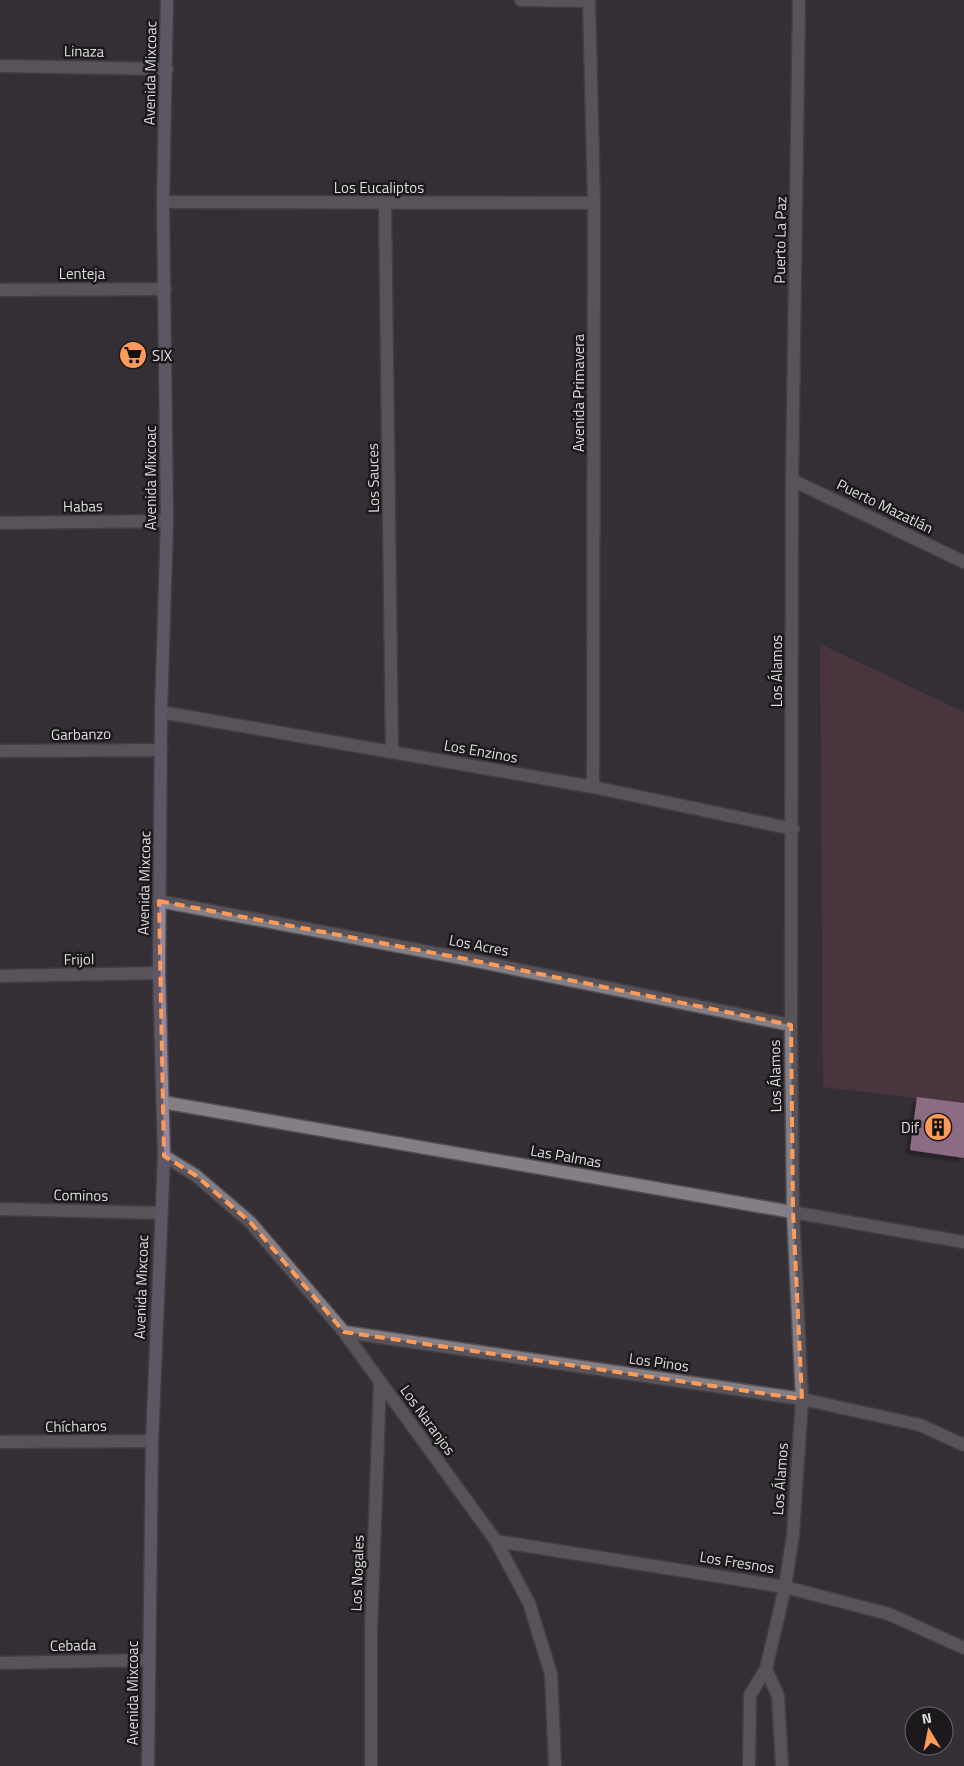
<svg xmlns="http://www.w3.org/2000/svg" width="964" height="1766" font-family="'Titillium Web',sans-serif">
	<defs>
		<filter id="shadow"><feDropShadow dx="-4.5" dy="4.5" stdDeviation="1" flood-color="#0009"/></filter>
	</defs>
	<rect width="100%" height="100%" fill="#343035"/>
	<path fill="#653b4a" d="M820,644L964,712V1104L823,1087Z"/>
	<path fill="#f3b7e0" filter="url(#shadow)" d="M917,1097L964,1103V1158L910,1150Z"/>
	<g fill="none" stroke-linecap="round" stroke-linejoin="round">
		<g stroke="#534f54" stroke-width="15">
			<path id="street" d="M521,0L589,1
				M589,0L594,203L593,787
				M0,66L167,69
				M163,202L594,203
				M385,203L392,752
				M0,290L165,289
				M792,480L964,562
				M0,523L167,521
				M161,712L593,787L793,829
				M0,751L161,750
				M159,901L466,959L791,1025
				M0,976L159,973
				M162,1102L964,1242
				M164,1156L195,1175L250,1222L344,1332L496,1541L529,1603L551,1674L555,1766
				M0,1209L161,1213
				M344,1332L802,1399L920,1425L964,1445
				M0,1442L152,1441
				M496,1541L785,1587L889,1614L964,1648
				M0,1663L148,1660
				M766,1669L778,1696L782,1766
				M371,1766V1630L380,1382
				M749,1766L750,1695L766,1669L785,1587L793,1535L802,1399L793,1211L791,1025L792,480L799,0"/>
		</g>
		<g stroke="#534f54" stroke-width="15">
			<path id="secondary" d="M148,1766L152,1441L164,1156L159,973L161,712L167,521L163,202L167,0"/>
		</g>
		<use href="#street" stroke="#847e85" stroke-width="12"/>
		<use href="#secondary" stroke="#91869e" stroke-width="12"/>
	</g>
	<path d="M0 0H964V1766H0ZM159,901L466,959L791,1025L793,1211L802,1399L344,1332L250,1222L195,1175L164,1156Z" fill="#343035" fill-opacity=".55" fill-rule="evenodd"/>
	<path fill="none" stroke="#ff9b59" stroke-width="4" stroke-dasharray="10 6" stroke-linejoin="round" d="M159,901L466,959L791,1025L793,1211L802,1399L344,1332L250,1222L195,1175L164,1156Z"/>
	<defs>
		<g id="supermarket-disc" transform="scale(1.4375)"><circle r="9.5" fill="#ff9b59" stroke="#1b191b"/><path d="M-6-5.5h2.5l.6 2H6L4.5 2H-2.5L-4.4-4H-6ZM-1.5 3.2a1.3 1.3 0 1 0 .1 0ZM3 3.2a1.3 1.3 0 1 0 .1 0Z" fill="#111"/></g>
		<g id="building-disc" transform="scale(1.4375)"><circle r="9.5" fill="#ff9b59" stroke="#1b191b"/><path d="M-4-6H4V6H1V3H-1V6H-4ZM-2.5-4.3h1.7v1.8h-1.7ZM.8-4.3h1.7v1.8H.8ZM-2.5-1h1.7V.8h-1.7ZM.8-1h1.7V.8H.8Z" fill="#111"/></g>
	</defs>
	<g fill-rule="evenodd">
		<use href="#supermarket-disc" x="133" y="355"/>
		<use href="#building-disc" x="938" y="1127"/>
	</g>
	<g text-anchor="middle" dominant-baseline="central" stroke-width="5" stroke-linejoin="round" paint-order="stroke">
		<g font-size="15" fill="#dfdce0" stroke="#1b191b">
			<text transform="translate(84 51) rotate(1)">Linaza</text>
			<text transform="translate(150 73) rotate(-89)">Avenida Mixcoac</text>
			<text x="379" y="187">Los Eucaliptos</text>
			<text transform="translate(780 240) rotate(-89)">Puerto La Paz</text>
			<text x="82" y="273">Lenteja</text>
			<text transform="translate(578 393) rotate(-90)">Avenida Primavera</text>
			<text transform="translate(150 478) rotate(-90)">Avenida Mixcoac</text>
			<text transform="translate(373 478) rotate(-91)">Los Sauces</text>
			<text transform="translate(83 506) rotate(-1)">Habas</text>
			<text transform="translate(885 506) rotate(26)">Puerto Mazatlán</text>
			<text transform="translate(776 671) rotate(-90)">Los Álamos</text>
			<text transform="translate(81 734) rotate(-1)">Garbanzo</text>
			<text transform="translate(481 751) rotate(10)">Los Enzinos</text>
			<text transform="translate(144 883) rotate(-89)">Avenida Mixcoac</text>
			<text transform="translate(479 945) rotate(11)">Los Acres</text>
			<text transform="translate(79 959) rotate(-1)">Frijol</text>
			<text transform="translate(775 1076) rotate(-91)">Los Álamos</text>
			<text transform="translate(566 1156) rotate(10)">Las Palmas</text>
			<text transform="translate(81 1195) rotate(1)">Cominos</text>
			<text transform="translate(141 1287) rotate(-88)">Avenida Mixcoac</text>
			<text transform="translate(659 1362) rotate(8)">Los Pinos</text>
			<text transform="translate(428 1420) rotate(54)">Los Naranjos</text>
			<text transform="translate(76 1426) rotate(-1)">Chícharos</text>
			<text transform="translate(780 1479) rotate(-86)">Los Álamos</text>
			<text transform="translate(737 1562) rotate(9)">Los Fresnos</text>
			<text transform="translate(357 1573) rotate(-88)">Los Nogales</text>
			<text transform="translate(73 1645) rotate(-1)">Cebada</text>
			<text transform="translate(132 1693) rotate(-90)">Avenida Mixcoac</text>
		</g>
		<g font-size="15" fill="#dfdce0" stroke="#1b191b" text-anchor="start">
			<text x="152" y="355">SIX</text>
			<text x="919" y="1127" text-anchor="end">Dif</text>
		</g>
	</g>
	<g transform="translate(929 1731) rotate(350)"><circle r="24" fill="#1b191b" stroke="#69676a"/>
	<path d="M0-4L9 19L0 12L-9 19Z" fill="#ff9b59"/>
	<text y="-8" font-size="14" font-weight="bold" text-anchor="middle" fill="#dfdce0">N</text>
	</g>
</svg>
